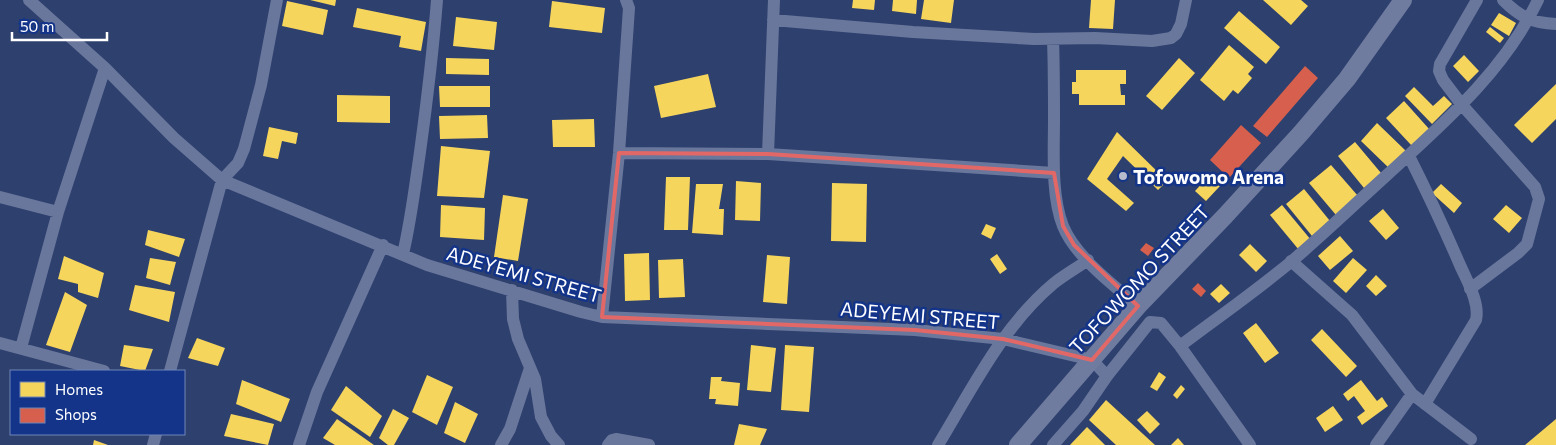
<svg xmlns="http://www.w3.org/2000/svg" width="1556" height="445" font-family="Commissioner,sans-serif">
	<rect width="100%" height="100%" fill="#2e406e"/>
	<path fill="#f6d55c" d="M310,0H336L335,6Z
		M853,0H875L874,10L852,8Z
		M893,0H917L916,14L892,11Z
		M924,0H954L951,23L921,19Z
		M1091,0H1115L1113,29L1089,28Z
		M1263,0H1301L1308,6L1291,25Z
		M287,1L328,10L323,35L282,26Z
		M552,1L605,8L602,33L549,27Z
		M357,8L426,22L421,51L399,47L401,36L353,27Z
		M1239,11L1280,47L1266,64L1224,28Z
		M1499,13L1516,23L1509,36L1491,25Z
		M456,17L497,22L494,50L453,46Z
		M1490,27L1504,38L1500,43L1486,32Z
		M1229,45L1254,67L1248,74L1252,78L1238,94L1233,90L1224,101L1200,80Z
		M1464,55L1479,71L1468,82L1453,66Z
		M446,58L489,59V75L446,74Z
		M1179,58L1195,73L1162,110L1146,96Z
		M1076,70H1126V84H1120L1121,95H1125V105H1079V94H1072V82H1076Z
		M708,74L716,107L661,118L654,86Z
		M1556,84V119L1532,143L1514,125Z
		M439,86H490V107H440Z
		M1414,87L1433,106L1444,96L1452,104L1432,124L1405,96Z
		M337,95L390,96V123L337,122Z
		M1404,101L1430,130L1412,146L1386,118Z
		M487,115L488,138L440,139L439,116Z
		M594,119L595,147H553L552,120Z
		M1377,123L1406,151L1390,169L1361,141Z
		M269,127L298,133L296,144L282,141L278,159L263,156Z
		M1117,132L1167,181L1158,190L1123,156L1107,179L1134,203L1126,211L1087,179Z
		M1355,142L1381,173L1364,188L1338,156Z
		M441,146L490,151L484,198L437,196Z
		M1331,165L1358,196L1336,215L1309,183Z
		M1209,176L1220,186L1206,201L1195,191Z
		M666,177H690L688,230H664Z
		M736,181L761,183L760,221L735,220Z
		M832,183L867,184L866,242L831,241Z
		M696,184H723L719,209H724L723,235L692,233Z
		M1441,184L1462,203L1454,213L1432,193Z
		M1304,189L1330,221L1312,236L1286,204Z
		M503,195L528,199L518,261L494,257Z
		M441,205L485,208L484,240L440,237Z
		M1282,205L1311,240L1299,250L1270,215Z
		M1506,205L1522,218L1509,233L1493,219Z
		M1383,209L1399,228L1386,240L1369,221Z
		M986,224L996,228L991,239L981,234Z
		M148,230L185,239L179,257L145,245Z
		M1340,236L1353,251L1330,270L1318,256Z
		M1250,244L1267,261L1256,272L1239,255Z
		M649,253L650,300L625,301L624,254Z
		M997,254L1007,269L1000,274L990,259Z
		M767,255L790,257L787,304L763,302Z
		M64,256L104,273L98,298L78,292V284L58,279Z
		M150,258L176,262L170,285L146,278Z
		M1353,258L1367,270L1346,293L1333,281Z
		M683,259L685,297L659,298L658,260Z
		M1376,275L1387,286L1376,296L1366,286Z
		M1221,284L1230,293L1219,303L1210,294Z
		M135,285L175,292L169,322L129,310Z
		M65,292L87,305L70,352L46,345Z
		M1256,323L1279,353L1265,363L1243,333Z
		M1322,329L1357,366L1346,377L1311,340Z
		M197,338L225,348L218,366L188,358Z
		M124,345L153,349L145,371L120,366Z
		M751,345L776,348L771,392L747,390Z
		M785,345L814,347L809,412L781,410Z
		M1159,372L1166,377L1157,391L1150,387Z
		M427,375L453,387L437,425L412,412Z
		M711,377H722L721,381L740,383L738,406L715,404L716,399H709Z
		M242,380L290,399L281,422L236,404Z
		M1361,380L1377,401L1382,397L1388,406L1362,425L1357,417L1365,411L1354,396L1348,401L1343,394Z
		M1181,385L1185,389L1177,399L1173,395Z
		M346,386L382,416L370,437L331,410Z
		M1106,400L1155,445H1116L1089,420Z
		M455,402L478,414L465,443L444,433Z
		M1333,406L1343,420L1325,432L1316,418Z
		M393,409L409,418L394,445H388L379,438Z
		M1147,411L1160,424L1150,434L1137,420Z
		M231,414L274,424L268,445L224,436Z
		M337,419L374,445H335L323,438Z
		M1556,419V445H1525Z
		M739,424L767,429L760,445H734Z
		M1087,427L1105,445H1070Z
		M1178,438L1184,445H1171Z
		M94,440L108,445H93Z"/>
	<path fill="#d6604d" d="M1305,66L1318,78L1267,137L1253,126Z
		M1241,125L1261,143L1229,178L1210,160Z
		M1146,243L1154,248L1148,256L1140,250Z
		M1198,283L1206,291L1201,297L1192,289Z"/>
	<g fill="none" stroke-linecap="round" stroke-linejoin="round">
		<path stroke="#6a779c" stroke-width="12" d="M29,0L105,68L174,138L222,180L427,265L581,312L602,317L915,330L1003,339L1092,360L1107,376
			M1503,0C1520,17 1532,23 1556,24
			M773,20L913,32L1034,39L1095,38L1152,41L1171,38L1176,34L1181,24L1186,0
			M1053,40C1054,66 1054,93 1054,120C1054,151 1051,196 1063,226C1075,256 1113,285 1138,306
			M619,153L768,154L1054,173
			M768,154L774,0
			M1409,156C1427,192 1444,228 1460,265C1467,281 1480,303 1476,320L1425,404
			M0,197L58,212
			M403,254C411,220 415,186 420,152C427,101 433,51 437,0
			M1291,261L1352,315L1412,394L1471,439
			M1470,289L1518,253L1527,244L1539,199L1535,187L1462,105L1443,80L1439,71L1440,64L1477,0
			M512,290L513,319L518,339L535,379L541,417L551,436L559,445
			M602,317L619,153L629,8L626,0
			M0,343L104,371
			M1180,346C1217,318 1256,291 1292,261C1325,233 1356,203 1388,174C1444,123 1505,70 1538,0
			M21,348L58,212L105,68
			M170,371L222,180L238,163L244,149L261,85L277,0
			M153,445L156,434
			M299,445L317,392L383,245
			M501,445L510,429L530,368
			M608,445L612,440L616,439L649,445
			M938,445C972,389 1002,327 1053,284C1064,275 1077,268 1088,260
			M1053,445L1083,411L1107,376L1150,322L1161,323L1180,346L1250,445
			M1376,445L1412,394"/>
		<path stroke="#707c9f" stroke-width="18" d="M1018,445L1138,306L1225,216L1301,133L1347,79L1403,0"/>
	</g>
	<path fill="none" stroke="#e26868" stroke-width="4" stroke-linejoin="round" d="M619,153L768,154L1054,173L1063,226L1074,245L1138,306L1092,360L1003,339L915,330L602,317Z"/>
	<circle fill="#b6bccc" stroke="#133489" stroke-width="2" cx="1123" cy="176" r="5"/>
	<g text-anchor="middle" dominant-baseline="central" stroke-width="5" stroke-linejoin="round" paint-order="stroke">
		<g font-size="19" font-weight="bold" fill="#fff" stroke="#133489" text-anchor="start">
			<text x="1133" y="176">Tofowomo Arena</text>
		</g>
		<g font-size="19" fill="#fff" stroke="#133489">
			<text transform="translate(524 274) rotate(16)">ADEYEMI STREET</text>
			<text transform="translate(1139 279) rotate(-47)">TOFOWOMO STREET</text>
			<text transform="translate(920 315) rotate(5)">ADEYEMI STREET</text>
		</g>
	</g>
	<rect x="10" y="370" width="175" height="65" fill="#133489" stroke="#7185b8"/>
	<rect x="20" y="382" width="25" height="15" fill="#f6d55c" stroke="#7185b8"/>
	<text x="55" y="395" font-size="15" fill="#ffffff">Homes</text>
	<rect x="20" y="408" width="25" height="15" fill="#d6604d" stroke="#7185b8"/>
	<text x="55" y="420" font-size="15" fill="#ffffff">Shops</text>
	<path d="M12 32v8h95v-8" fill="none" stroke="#ffffff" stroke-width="2.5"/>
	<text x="20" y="32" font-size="15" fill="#ffffff" stroke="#133489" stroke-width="4" paint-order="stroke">50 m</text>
</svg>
